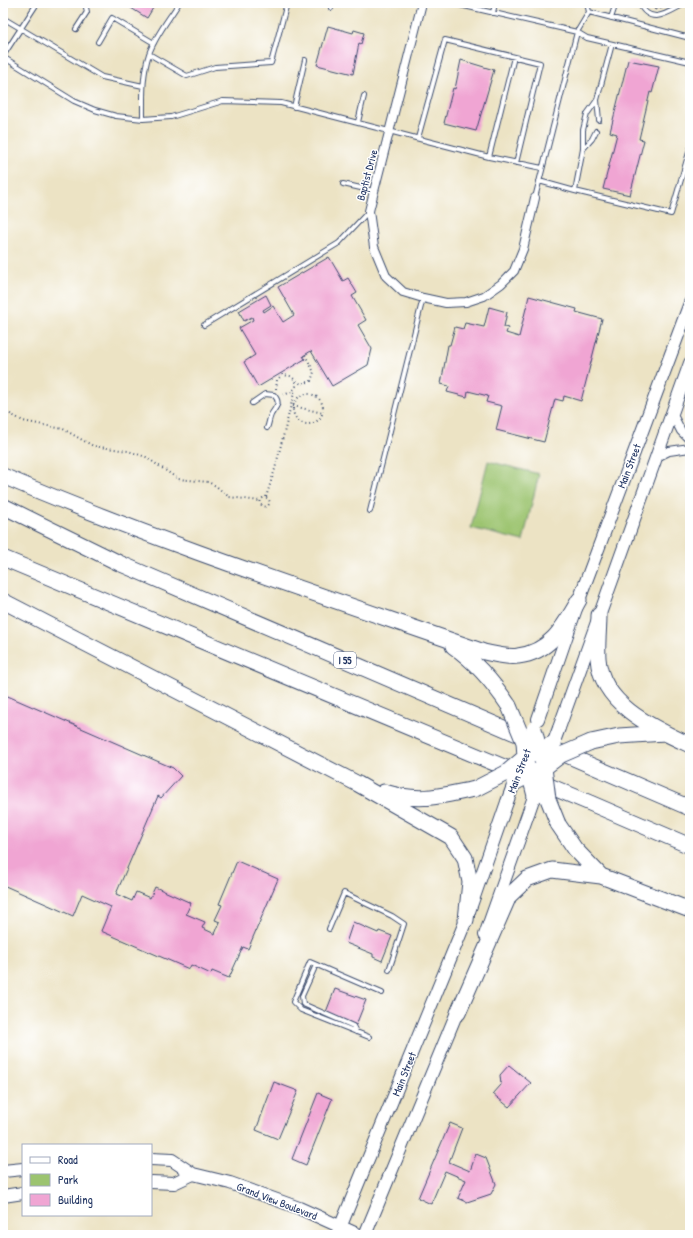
<svg xmlns="http://www.w3.org/2000/svg" width="693" height="1238" font-family="'Patrick Hand',sans-serif">
	<rect width="100%" height="100%" fill="#fff"/>
	<filter id="ink" filterUnits="userSpaceOnUse"><feTurbulence type="fractalNoise" baseFrequency=".025" numOctaves="2"/><feDisplacementMap in="SourceGraphic" scale="8" xChannelSelector="R" yChannelSelector="G"/><feConvolveMatrix kernelMatrix="1 2 1 2 8 2 1 2 1" color-interpolation-filters="sRGB"/></filter>
	<filter id="wash" filterUnits="userSpaceOnUse"><feTurbulence type="fractalNoise" baseFrequency=".012" numOctaves="4" result="noise"/><feDisplacementMap in="SourceGraphic" scale="16" xChannelSelector="R" yChannelSelector="G"/><feGaussianBlur stdDeviation="0.9" result="paint"/><feColorMatrix in="noise" values="0 0 0 0 0 0 0 0 0 0 0 0 0 0 0 0 0 1.4 0 .05"/><feComposite in="paint" operator="in"/></filter>
	<g filter="url(#wash)">
		<rect width="100%" height="100%" fill="#ece3c4"/>
		<path fill="#9cc470" stroke="#5c7a67" d="M488,461L539,474L523,541L471,528Z"/>
		<g id="blocks">
			<path fill="#f0a5d3" d="M123,3H156L147,18Z
				M652,3H672L655,10Z
				M328,26L353,33L354,30L364,33L361,44L359,43L353,74L317,65Z
				M461,60L494,70L476,131L444,123L453,88L455,89Z
				M628,60L659,66L652,93L650,92L639,139L644,140L630,195L603,189L617,134L610,132Z
				M329,257L343,281L348,278L357,293L352,296L366,320L358,325L372,349L368,365L332,386L311,351L303,356L305,359L258,387L244,362L255,355L239,328L253,320L252,317L244,321L239,311L266,295L271,305L263,310L264,312L273,306L283,322L294,315L278,287Z
				M529,296L577,309L576,312L602,319L581,401L564,396L563,401L555,399L544,442L496,430L502,406L486,402L488,396L468,391L467,397L447,392L449,386L441,384L448,345H450L455,327L463,329L465,323L484,327L489,307L507,312L504,327L508,328L506,333L519,337Z
				M3,694L173,768L181,776L161,798L158,796L116,894L132,901L136,892L150,898L155,887L191,903L186,914L205,922L202,928L215,934L220,922L215,920L222,905L219,904L237,861L278,879L248,949L243,947L229,978L212,971L211,974L191,965L189,969L101,931L111,907L82,894L73,916L3,885Z
				M353,922L378,933L379,931L392,936L382,961L373,957V954L346,943Z
				M335,989L366,1000L356,1025L326,1012Z
				M509,1065L531,1083L509,1107L493,1094L501,1085L500,1075Z
				M274,1082L298,1091L278,1139L256,1130Z
				M318,1093L332,1099L306,1165L292,1159Z
				M450,1123L462,1128L449,1162L470,1171L476,1154L486,1158L496,1184L491,1194L467,1202L458,1198L466,1180L445,1171L431,1204L418,1198Z"/>
		</g>
	</g>
	<g filter="url(#ink)">
		<use href="#blocks" fill-opacity="0" stroke="#3a4a6d" stroke-width="1"/>
		<g fill="none" stroke-linecap="round" stroke-linejoin="round">
			<g stroke="#3a4a6d" stroke-width="6">
				<path id="service" d="M451,3L577,32L535,198
					M471,3L477,9
					M587,3L589,12
					M639,3C651,27 668,12 686,3
					M331,8V3
					M493,13L495,3
					M3,18L102,77L143,86
					M611,18L616,3
					M76,29L87,12L85,3
					M690,38L589,12L577,32L587,38L690,62
					M98,42L112,18L154,43
					M612,44L597,100L587,114L583,130V149L575,191L671,214L690,149
					M149,54L187,76L215,67L271,63L287,3
					M3,56L36,5
					M3,57L74,101L95,110L116,116L143,119L171,117L223,101L281,103L489,157L542,168
					M597,100L599,120
					M294,107L305,60
					M143,119C143,98 142,75 149,54C155,36 169,19 179,3
					M358,122L364,96
					M418,138L445,40L540,63L516,163
					M583,149L592,139L596,131
					M489,157L514,57
					M539,181L575,191
					M343,184L374,191
					M204,325L339,243L369,211
					M252,403L265,394L274,395C282,404 275,407 271,415C269,419 269,424 267,428
					M370,511L423,298
					M329,929L344,893L392,916L404,924L389,970
					M316,965L302,996L303,1004L353,1026L356,1032
					M369,1037L301,1010L293,1002L310,962L382,993"/>
			</g>
			<g stroke="#3a4a6d" stroke-width="10">
				<path id="minor" d="M422,3L369,211L374,247L386,276L403,292L423,298L446,303L466,302L484,296L501,284L514,271L523,249L535,198
					M672,413L681,431L690,440
					M657,457L669,451L690,448"/>
			</g>
			<g stroke="#3a4a6d" stroke-width="14">
				<path id="secondary" d="M538,719L579,600L690,303
					M559,728L690,363
					M485,935L529,811
					M151,1159L172,1160L193,1174L230,1183L299,1208L359,1235
					M3,1171L23,1169
					M151,1182L174,1183L193,1174
					M3,1196L23,1193
					M337,1235L466,920L507,802
					M365,1235L460,1005"/>
			</g>
			<g stroke="#3a4a6d" stroke-width="17">
				<path id="motorway" d="M3,476C160,543 323,596 484,652C494,654 508,658 518,656C551,652 564,626 579,600
					M3,506L119,563L529,739
					M3,558L590,803L690,846
					M3,601L358,784L451,837L465,858L470,882L466,920
					M599,615C599,629 597,644 598,658C601,705 654,728 690,745
					M453,646C476,662 493,682 509,706
					M591,742L619,736L665,733
					M555,750L690,808
					M384,792C420,803 440,796 475,789
					M558,824L575,849L601,876
					M458,1013L509,896L527,879L552,870L601,876L690,910"/>
			</g>
			<path stroke="#3a4a6d" stroke-width="2" stroke-dasharray="1 3" stroke-linecap="butt" d="M276,389L277,380L282,375L290,376L301,384L311,381L314,372L305,355
				M293 409a15 15 0 1 1 30 0a15 15 0 1 1-30 0Z
				M283,395L292,392L296,386L295,381
				M293,406L323,413
				M3,410L23,421L63,429L93,446L128,451L146,457L178,479L208,482L216,486L229,497L260,501
				M266,497L275,469L295,389
				M260.5 502a4.5 4.5 0 1 1 9 0a4.5 4.5 0 1 1-9 0Z"/>
			<use href="#service" stroke="#fff" stroke-width="4"/>
			<use href="#minor" stroke="#fff" stroke-width="8"/>
			<use href="#secondary" stroke="#fff" stroke-width="12"/>
			<use href="#motorway" stroke="#fff" stroke-width="15"/>
			<g stroke="#3a4a6d" stroke-width="14" stroke-linecap="butt">
				<path id="secondary-bridge" d="M550,752L559,728
					M507,802L517,775
					M529,811L537,788"/>
			</g>
			<g stroke="#3a4a6d" stroke-width="17" stroke-linecap="butt">
				<path id="motorway-bridge" d="M509,706L524,742L525,757L535,796
					M534,729L544,768L548,799L558,824
					M514,783L544,768L561,755L591,742
					M475,789L506,773L525,757L554,743"/>
			</g>
			<use href="#secondary-bridge" stroke="#fff" stroke-width="12"/>
			<use href="#motorway-bridge" stroke="#fff" stroke-width="15"/>
		</g>
	</g>
	<g text-anchor="middle" dominant-baseline="central" stroke-width="3" stroke-linejoin="round" paint-order="stroke">
		<rect fill="#fff" stroke="#5f6d8e" stroke-width="1" x="334" y="652" width="22" height="16" rx="3"/>
		<g font-size="10" font-weight="bold" fill="#1b2f5e">
			<text x="345" y="660">I 55</text>
		</g>
		<g font-size="11" fill="#1b2f5e" stroke="#fff">
			<text transform="translate(367 175) rotate(-75)">Baptist Drive</text>
			<text transform="translate(629 466) rotate(-69)">Main Street</text>
			<text transform="translate(519 771) rotate(-69)">Main Street</text>
			<text transform="translate(404 1074) rotate(-68)">Main Street</text>
			<text transform="translate(277 1201) rotate(21)">Grand View Boulevard</text>
		</g>
	</g>
	<rect width="693" height="1238" fill="none" stroke="#fff" stroke-width="16"/>
	<rect x="22" y="1144" width="130" height="72" fill="#ffffff" stroke="#a4acbf"/>
	<rect x="30" y="1157" width="20" height="6" fill="#ffffff" stroke="#a4acbf"/>
	<text x="58" y="1164" font-size="12" fill="#1b2f5e">Road</text>
	<rect x="30" y="1174" width="20" height="12" fill="#9cc470" stroke="#a4acbf"/>
	<text x="58" y="1184" font-size="12" fill="#1b2f5e">Park</text>
	<rect x="30" y="1194" width="20" height="12" fill="#f0a5d3" stroke="#a4acbf"/>
	<text x="58" y="1204" font-size="12" fill="#1b2f5e">Building</text>
</svg>
